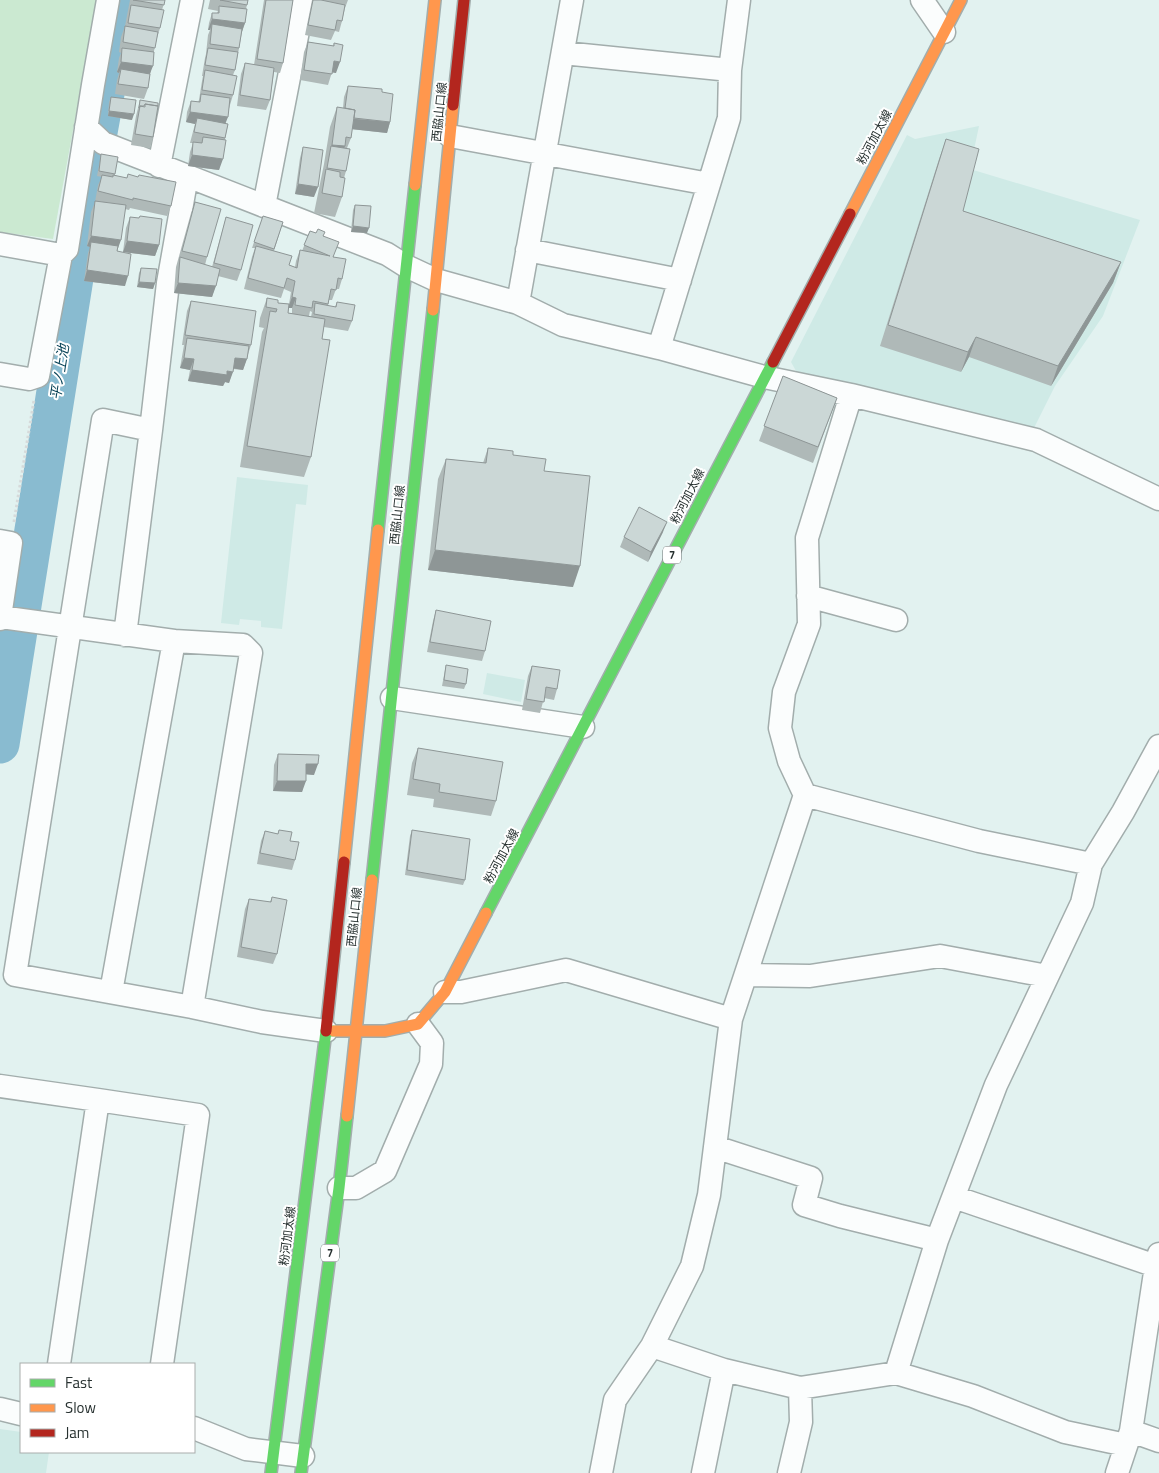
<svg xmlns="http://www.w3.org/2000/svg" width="1159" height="1473" font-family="'Titillium Web','Noto Sans JP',sans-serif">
	<rect width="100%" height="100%" fill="#e2f2f0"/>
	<path fill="#cfeae6" d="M979,126L970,169L1140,220L1103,316L1055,386L1033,430L800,378L791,362L907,135L915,139Z
		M237,477L308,485L306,505L296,504L282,629L261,627V621L240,619L239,625L221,623Z
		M487,673L525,680L521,702L483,694Z
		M0,1429L21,1432V1452H49L46,1473H0Z"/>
	<path fill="#cbe9d1" d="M0,0H97L53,239L0,232Z"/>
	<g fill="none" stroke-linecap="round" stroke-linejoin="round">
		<path stroke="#89bbd0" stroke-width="39" d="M0,744L91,171L122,0"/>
		<g stroke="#a2adac" stroke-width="25">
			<path id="street" d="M572,0L518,303L563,325L659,348
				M922,0L944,32
				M563,53L730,70L739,0
				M86,127L103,143L387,254L406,266L436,280L518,303
				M450,136L709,184L729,118L730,70
				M159,166L192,0
				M709,184L659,348L764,377L851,395L1036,440L1159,499
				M264,206L304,0
				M0,244L61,255
				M527,250L680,280
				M0,374L29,379L38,376L61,255L67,249L93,85L108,0
				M151,430L103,420L15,975L192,1007L262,1022L326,1031
				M0,541L11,543L0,617
				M808,596L896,620
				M0,619V617L174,641L111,992
				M125,635L151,430L168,283L187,176
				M174,641L243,645L251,653L192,1007
				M392,698L583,727
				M805,795L979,841L1091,864
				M746,975L810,976L940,956L1047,976
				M445,992H461L566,970L731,1019
				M0,1086L98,1100
				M715,1147L811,1178L804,1205L840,1216L937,1240
				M339,1188H356L385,1171L431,1064L432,1043L418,1024
				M954,1197L1156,1266
				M652,1346L724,1370L800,1388L896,1373L973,1396L1065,1432L1126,1445
				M59,1364L98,1100L198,1115L162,1364
				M896,1373L937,1240L996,1085L1082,903L1091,864L1123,812L1159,746
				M0,1409L21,1414
				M194,1428L246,1449L303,1456
				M1131,1431L1159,1441
				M601,1473L615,1400L652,1346L692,1266L709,1195L731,1019L805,795L789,761L780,728L784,692L809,624L807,538L851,395
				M703,1473L724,1370
				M789,1473L801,1422L800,1388
				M1117,1473L1131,1431L1156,1266L1159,1254"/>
		</g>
		<g stroke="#a2adac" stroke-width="14">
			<path id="fast" d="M378,530L415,185
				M372,880L433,310
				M486,913L773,362
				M271,1473L326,1031H334
				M301,1473L339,1188L347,1116"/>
		</g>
		<g stroke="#a2adac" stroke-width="14">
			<path id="slow" d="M415,185L435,0
				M850,214L961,0
				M433,310L453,105
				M344,862L378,530
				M334,1031H385L418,1024L445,992L486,913
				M356,1032L372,880
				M347,1116L356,1032"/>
		</g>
		<g stroke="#a2adac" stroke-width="14">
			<path id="jam" d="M453,105L464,0
				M773,362L850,214
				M326,1031L344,862"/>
		</g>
		<path stroke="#d6dada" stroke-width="3" stroke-dasharray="2.5 2.5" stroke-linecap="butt" d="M14,522L34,400"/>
		<use href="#street" stroke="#fbfdfd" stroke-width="22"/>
		<use href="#fast" stroke="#63d668" stroke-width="11"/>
		<use href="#slow" stroke="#ff974d" stroke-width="11"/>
		<use href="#jam" stroke="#b3261e" stroke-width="11"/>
	</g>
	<path fill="#afb9b8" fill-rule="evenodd" d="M130,0H165L162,10L160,28L157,38L154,51L148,88L144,99L115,94L117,80L119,73L117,72L119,58L121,53L119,52L121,37L125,26Z
		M210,0H248L246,9L245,23L242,32L235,70L233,75V95L230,105L225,124H228L219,170L188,166L190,152L193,143H190L195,124L186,122L187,112L191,101L198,102L199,100L202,81L203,76H202L205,58L206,54L208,35L210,30H208L209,23L212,13H217L218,11L208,9Z
		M264,0H293L283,63L280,73L274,72L270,100L266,110L237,106L241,74L245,63L254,65Z
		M312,0H348L345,8L342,21L339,32L335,31L331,40L305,35Z
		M308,42L333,46L334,43L336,73L332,72L328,85L300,80L304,52Z
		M348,86L382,92L390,122L387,133L352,129L351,138L347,148L346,171L344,178L342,197L335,217L314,213L324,164L330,127L337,107L343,108L344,97Z
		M111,97L132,120L108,116L109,102Z
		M140,100L153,137L150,148L131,145L136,116Z
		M946,139L963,211L1121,262L1113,283L1051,386L969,357L961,372L880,346L939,159Z
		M303,147L314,197L295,194L300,158Z
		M101,154L115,174V175L171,206L167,216L130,208L129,210L125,209L117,250L125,286L84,281L88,253L90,247L87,246L91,212L95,202L98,185L102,177L97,176L100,160Z
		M195,202L207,257L205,265L212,267L223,228L226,217L241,270L237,281L218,276L212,297L174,293L176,267L191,213Z
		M355,205L367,233L351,232L353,210Z
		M263,216L283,222L274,251L289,265L295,267L296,261L300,250L302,251L310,231L324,236L334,257L342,279L339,289H336L332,300H329L328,306L335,307L337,302L352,321L348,331L324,327L322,339L311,457L304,477L240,467L262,332L264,328L259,327L260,318L267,298L278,303L289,304L291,292L284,289L281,298L244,289L252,257L255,248H252ZM289,308H292V313H288ZM310,311L312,312L311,317L309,316Z
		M130,217L159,245L155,256L123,252L126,228Z
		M141,268L155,283L153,289L137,287L139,273Z
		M191,301L251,345L243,370L233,369L229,383L225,382L223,386L188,381L190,370L180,368L184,345H182L187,311Z
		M783,376L837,398L813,463L759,441Z
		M488,448L513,455L544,471L573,587L428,570L438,479L446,459L483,463Z
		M663,532L648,562L620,547L624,537Z
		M436,610L485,651L482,661L427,652L433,621Z
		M446,665L466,684L464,689L442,686L445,670Z
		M532,666L557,689L554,700L544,698L540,713L522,710L528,676Z
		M418,748L496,801L491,816L433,807L434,799L407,795L412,763Z
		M278,754L314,775L306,774L302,792L273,791L274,765Z
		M279,830L290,841L295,860L292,870L257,864L261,841L265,831L278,834Z
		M412,830L465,880L463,885L405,875L410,836Z
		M272,897L277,954L273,964L237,957L245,909L249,899L270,902Z"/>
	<path fill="#8e9696" d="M212,19L245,23L241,34L212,24L210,30H208Z
		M334,61L340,62L336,73L330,72Z
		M121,62L153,66L149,76L121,69L119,73L117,72Z
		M109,111L134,114L132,120L108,116Z
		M190,112L228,117L224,127L197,118L195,124L186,122Z
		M345,118L390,122L387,133L341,128Z
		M332,145L345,146L337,167L331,146Z
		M192,155L223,159L219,170L188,166Z
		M298,184L318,187L314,197L295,194Z
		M353,226L369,228L367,233L351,232Z
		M91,236L121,240L117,251L91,247V242L90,247L87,246Z
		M127,241L159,245L155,256L123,252Z
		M1121,262L1113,283L1051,386L1058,366Z
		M87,270L128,276L125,286L84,281Z
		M139,282L155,283L153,289L137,287Z
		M178,283L216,286L212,297L174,293Z
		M292,297L296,298L292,308H288Z
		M976,337L969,357L961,372L968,352Z
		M184,358L194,359L190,370L180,368Z
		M235,358L247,359L243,370L231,368Z
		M192,370L227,371L233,372L229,383L225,382L223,386L188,381Z
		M667,522L663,532L648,562L651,552Z
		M435,550L580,566L573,587L428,570Z
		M306,764H318L314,775L302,774Z
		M277,781H306L302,792L273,791Z"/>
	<path fill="#cbd7d6" stroke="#8e9696" d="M133,0H165L164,5Z
		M220,0H248L247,5Z
		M266,0H293L283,63L257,59Z
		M313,0H321L345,5L342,21L337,20L335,30L308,25Z
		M131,5L164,10L160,28L128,23Z
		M219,6L247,9L245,23L212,19V13H219Z
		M212,24L242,29L239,48L210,44Z
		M125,26L158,32L155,48L123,42Z
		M308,42L334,46V43L343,45L340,62L334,61L332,74L304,70Z
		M122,48L154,52L153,66L121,62Z
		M208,48L238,52L235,70L205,65Z
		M245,63L274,68L270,100L240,95Z
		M121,69L150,74L148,88L118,84Z
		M205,70L237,76L233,95L202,90Z
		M348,86L382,89V92L393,94L390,122L354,118L355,110L345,108Z
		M201,94L230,98L228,117L190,112L191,101L200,102Z
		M111,97L136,100L134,114L109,111Z
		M140,100L158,103V106L145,104L144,106H140L139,108Z
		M145,104L158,106L153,137L135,134L140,106L145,107Z
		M337,107L355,110L351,138L346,137L345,146L332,145Z
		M197,118L228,124L225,138L194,132Z
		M203,137L226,140L223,159L192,155L193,142L202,143Z
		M946,139L979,149L963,211L1121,262L1058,366L976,337L968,352L888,325Z
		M331,146L350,149L346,171L327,168Z
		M303,147L323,150L318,187L298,184Z
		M101,154L118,157L115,174L99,171Z
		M326,169L340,172V177L345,178L342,197L322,193Z
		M128,174L138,177L139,175L176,182L171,206L133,198V200L98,191L102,175L113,177V175L127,178Z
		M95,201L126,205L121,240L91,236Z
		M195,202L221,209L207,257L182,251Z
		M355,205L371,206L369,228L353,226Z
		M140,216L162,219L159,245L127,241L130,217L139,218Z
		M263,216L283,222L274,249L254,242Z
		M226,217L253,225L241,270L214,263Z
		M318,229L325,232L323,236L339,242L333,257L346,259L342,279L338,278L336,290L331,289L328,304L313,301L312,308L295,305L296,298L292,297L295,281L287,278L284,288L248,278L256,246L292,256L289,265L297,268L300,250L330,256L304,245L310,231L316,233Z
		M91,242L118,246L117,251L131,254L128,276L87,270Z
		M180,257L220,269L216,286L178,283Z
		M141,268L157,269L155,283L139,282Z
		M267,298L278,300V303L289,304L288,313L325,319L322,339L330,340L311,457L247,446L270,311L276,312L277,309L266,307Z
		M191,301L256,311L251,345L185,335Z
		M337,302L355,305L352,321L314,314L315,303L336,307Z
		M187,338L249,346L247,359L235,358L233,372L227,371V375L192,370L194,359L184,358Z
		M783,376L837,398L818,447L764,426Z
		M488,448L513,451V455L546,459L544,471L590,476L580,566L435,550L446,459L486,463Z
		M639,507L667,522L651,552L624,537Z
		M436,610L491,621L485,651L430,642Z
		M446,665L468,669L466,684L444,680Z
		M532,666L560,670L557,689L546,687L544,702L526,699Z
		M418,748L503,762L496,801L439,792L440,784L413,779Z
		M278,754L319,755L318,764H306V781H277Z
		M279,830L292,832L290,841L299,842L295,860L260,853L265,831L278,834Z
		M412,830L470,839L465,880L407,870Z
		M272,897L287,900L277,954L241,947L249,899L271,902Z"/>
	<g text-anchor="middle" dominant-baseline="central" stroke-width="4" stroke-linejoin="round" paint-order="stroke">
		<g fill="#fff" stroke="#686f6e" stroke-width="1">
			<rect x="663" y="546.5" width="18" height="17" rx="4"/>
			<rect x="321" y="1244.5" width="18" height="17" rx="4"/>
		</g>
		<g font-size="11" font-weight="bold" fill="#273130">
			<text x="672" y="555">7</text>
			<text x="330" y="1253">7</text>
		</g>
		<g font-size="12" fill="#273130" stroke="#fff">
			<text transform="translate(439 112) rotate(-84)">西脇山口線</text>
			<text transform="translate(874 137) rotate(-62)">粉河加太線</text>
			<text transform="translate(687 496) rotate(-63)">粉河加太線</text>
			<text transform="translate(397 515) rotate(-84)">西脇山口線</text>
			<text transform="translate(501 856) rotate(-62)">粉河加太線</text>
			<text transform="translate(354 917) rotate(-84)">西脇山口線</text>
			<text transform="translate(287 1236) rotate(-83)">粉河加太線</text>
		</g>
		<g font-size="14" font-style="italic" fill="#023e53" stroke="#fff">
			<text transform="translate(59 372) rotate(-81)">平ノ上池</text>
		</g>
	</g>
	<rect x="20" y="1363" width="175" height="90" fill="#ffffff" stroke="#a9adac"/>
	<rect x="30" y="1379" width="25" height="8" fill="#63d668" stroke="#a9adac"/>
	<text x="65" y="1388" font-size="15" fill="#273130">Fast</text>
	<rect x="30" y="1404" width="25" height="8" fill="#ff974d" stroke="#a9adac"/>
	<text x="65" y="1413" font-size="15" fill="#273130">Slow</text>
	<rect x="30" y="1429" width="25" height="8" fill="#b3261e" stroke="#a9adac"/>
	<text x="65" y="1438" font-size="15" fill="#273130">Jam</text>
</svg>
